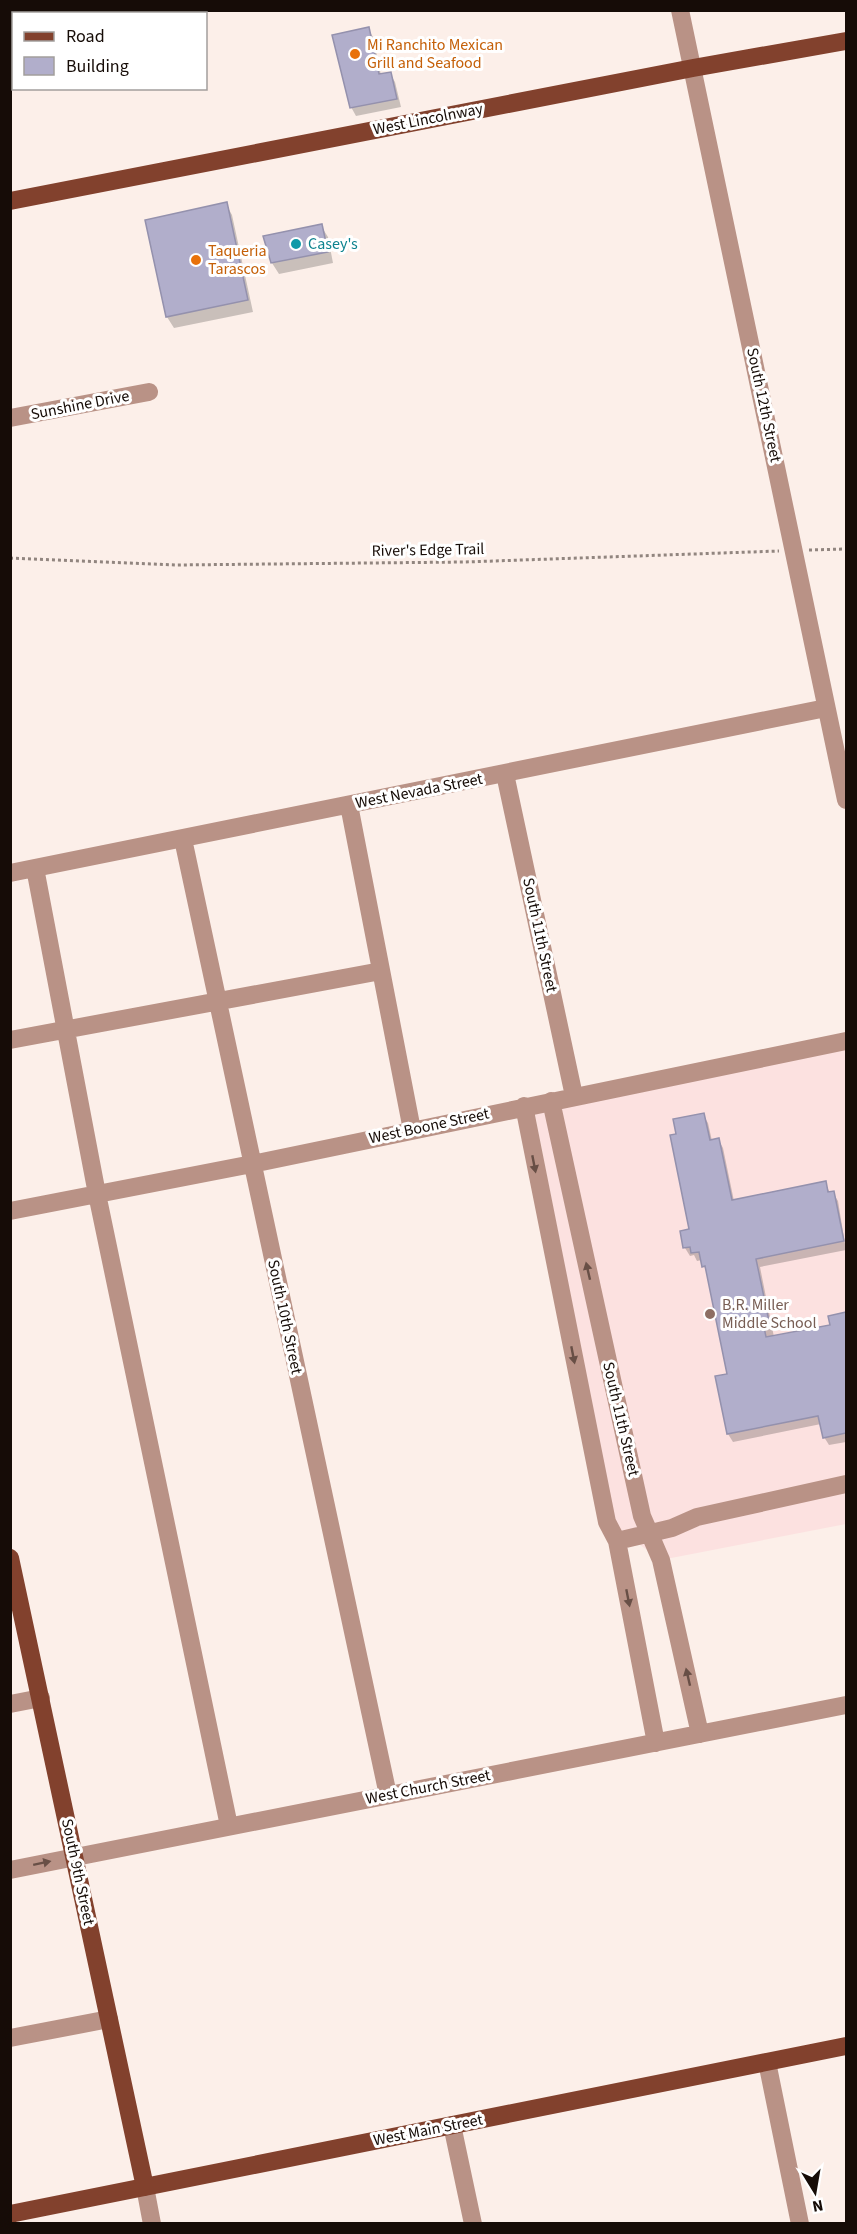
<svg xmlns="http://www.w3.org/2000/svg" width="857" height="2234" font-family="'Source Sans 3',sans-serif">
	<rect width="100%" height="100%" fill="#fcefe9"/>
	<path fill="#fce1e0" d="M846,1041V1524L661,1560L615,1527L533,1104Z"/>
	<path fill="#0003" d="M368,29L373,37L381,75L390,74L395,82L401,107L356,116L351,107Z
		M226,204L232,215L253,312L174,328L167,317Z
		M321,226L328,237L333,263L279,274L272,263L265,238Z
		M703,1115L708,1123L712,1141L718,1139L723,1148L734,1201L825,1183L830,1193H833L838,1201L846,1250L760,1267L774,1337L831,1326L830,1317L846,1313V1442L829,1445L824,1437L821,1424L733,1442L728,1434L717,1377L729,1375L708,1275L702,1260L697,1261L694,1255L690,1256L685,1248L691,1230L678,1135Z"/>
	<path fill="#b1aecb" stroke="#9491ad" stroke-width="1.5" d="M369,27L379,74L391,72L397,99L350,108L332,35Z
		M227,202L248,300L166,317L145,220Z
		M322,224L328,252L271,263L263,236Z
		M704,1113L710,1140L719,1138L732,1200L826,1181L828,1192L834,1191L844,1241L756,1259L770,1326L764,1327L766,1337L830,1325L828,1316L846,1312V1433L823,1438L818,1416L727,1434L715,1376L727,1374L705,1266L702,1267L699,1252L691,1253L690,1247L683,1248L680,1231L689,1229L670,1135L676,1134L673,1119Z"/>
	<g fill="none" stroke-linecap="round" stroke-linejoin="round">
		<path stroke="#91857f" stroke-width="3" stroke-dasharray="3 3" stroke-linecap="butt" d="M809,550L846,549
			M10,558L175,565L465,562L779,551"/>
		<path stroke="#b99286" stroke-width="18" d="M680,10L846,800
			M10,418L149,392
			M505,774L574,1096
			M349,805L412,1130
			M183,839L388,1795
			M35,868L97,1194L229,1826
			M10,873L826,708
			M10,1040L381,971
			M551,1101L642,1516L661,1560L700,1734
			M524,1106L607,1522L617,1541L656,1743
			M10,1211L252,1164L846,1041
			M617,1541L672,1528L697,1517L846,1484
			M10,1704L41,1698
			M10,1870L846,1705
			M10,2038L109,2019
			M767,2062L800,2224
			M452,2125L473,2224
			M145,2187L152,2224"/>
		<path stroke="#82412d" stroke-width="18" d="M10,201L693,68L846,41
			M10,1558L145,2187
			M10,2214L846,2046"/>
	</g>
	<defs><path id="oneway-solid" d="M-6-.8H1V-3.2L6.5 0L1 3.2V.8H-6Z" transform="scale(1.5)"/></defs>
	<g fill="#684f46">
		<use href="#oneway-solid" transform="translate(534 1164) rotate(79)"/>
		<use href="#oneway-solid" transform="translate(588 1271) rotate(-103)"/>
		<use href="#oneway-solid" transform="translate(573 1355) rotate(79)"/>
		<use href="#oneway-solid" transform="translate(628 1598) rotate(79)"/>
		<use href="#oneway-solid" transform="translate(688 1677) rotate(-103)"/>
		<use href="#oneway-solid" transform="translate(42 1863) rotate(-12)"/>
	</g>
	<g fill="#e8710a" stroke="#fff" stroke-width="2">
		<circle cx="355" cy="54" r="6"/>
		<circle cx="196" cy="260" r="6"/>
	</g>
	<circle fill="#0f9aa8" stroke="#fff" stroke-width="2" cx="296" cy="244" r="6"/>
	<circle fill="#8d6e63" stroke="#fff" stroke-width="2" cx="710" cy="1314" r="6"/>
	<g text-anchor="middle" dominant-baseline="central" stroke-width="6" stroke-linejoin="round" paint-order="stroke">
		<g font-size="16" fill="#c56008" stroke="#fff" text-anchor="start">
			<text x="367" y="45">Mi Ranchito Mexican<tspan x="367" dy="18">Grill and Seafood</tspan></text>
			<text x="208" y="251">Taqueria<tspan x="208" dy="18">Tarascos</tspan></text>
		</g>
		<g font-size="16" fill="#160c07" stroke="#fff">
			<text transform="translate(428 119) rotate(-11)">West Lincolnway</text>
			<text transform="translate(80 405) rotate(-11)">Sunshine Drive</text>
			<text transform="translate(764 405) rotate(78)">South 12th Street</text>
			<text transform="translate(428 550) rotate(-1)">River's Edge Trail</text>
			<text transform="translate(419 791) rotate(-11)">West Nevada Street</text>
			<text transform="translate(540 935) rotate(78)">South 11th Street</text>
			<text transform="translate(429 1126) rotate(-12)">West Boone Street</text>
			<text transform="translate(285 1317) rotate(78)">South 10th Street</text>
			<text transform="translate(621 1419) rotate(77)">South 11th Street</text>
			<text transform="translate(428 1787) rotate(-11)">West Church Street</text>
			<text transform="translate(78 1872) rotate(78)">South 9th Street</text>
			<text transform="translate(428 2130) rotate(-11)">West Main Street</text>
		</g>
		<g font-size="16" fill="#0d838f" stroke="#fff" text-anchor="start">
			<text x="308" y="244">Casey's</text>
		</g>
		<g font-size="16" fill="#785e54" stroke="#fff" text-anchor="start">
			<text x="722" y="1305">B.R. Miller<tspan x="722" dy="18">Middle School</tspan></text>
		</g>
	</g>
	<rect width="857" height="2234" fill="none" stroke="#160c07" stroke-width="24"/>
	<rect x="12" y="12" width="195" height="78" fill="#ffffff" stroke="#a29e9c" stroke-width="1.5"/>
	<rect x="24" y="32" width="30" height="9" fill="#82412d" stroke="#a29e9c" stroke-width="1.5"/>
	<text x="66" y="42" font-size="18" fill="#160c07">Road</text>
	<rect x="24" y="57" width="30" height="18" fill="#b1aecb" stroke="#a29e9c" stroke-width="1.5"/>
	<text x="66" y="72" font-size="18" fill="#160c07">Building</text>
	<g transform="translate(815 2192) rotate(169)" stroke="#ffffff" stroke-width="4.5" paint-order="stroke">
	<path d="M0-4.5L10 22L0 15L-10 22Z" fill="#160c07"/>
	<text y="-9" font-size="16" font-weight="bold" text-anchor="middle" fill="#160c07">N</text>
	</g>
</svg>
